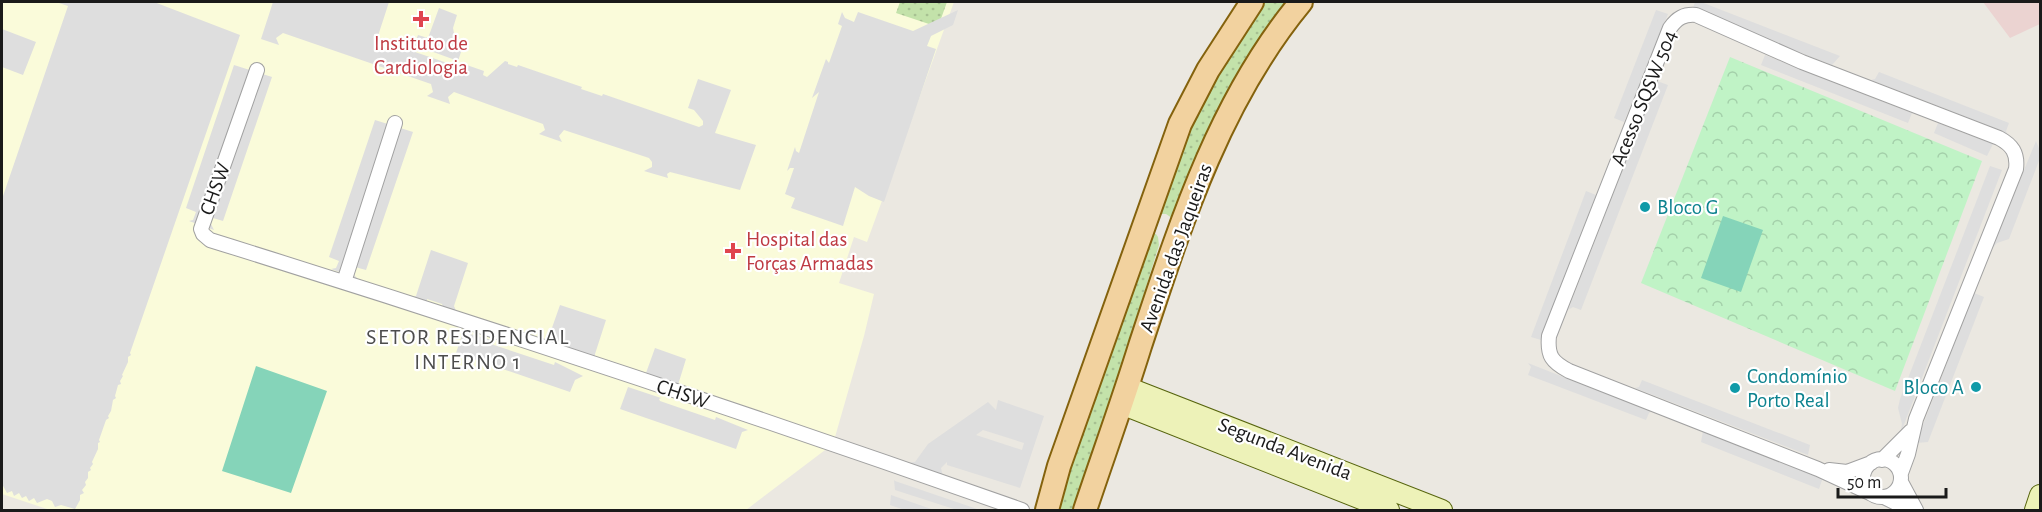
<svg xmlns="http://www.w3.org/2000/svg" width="2042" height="512" font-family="'Alegreya Sans',sans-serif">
	<defs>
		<pattern id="grass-dots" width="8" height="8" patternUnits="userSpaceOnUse" patternTransform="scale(1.5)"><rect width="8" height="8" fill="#c3e2aa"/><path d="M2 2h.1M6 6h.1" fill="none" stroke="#a7c192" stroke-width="1.8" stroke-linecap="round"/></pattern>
		<pattern id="park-crowns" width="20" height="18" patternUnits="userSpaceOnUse" patternTransform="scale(1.5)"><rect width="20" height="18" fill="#c0f3c6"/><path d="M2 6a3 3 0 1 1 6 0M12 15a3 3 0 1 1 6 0" fill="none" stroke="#a4d0aa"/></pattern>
	</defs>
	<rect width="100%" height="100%" fill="#ebe8e1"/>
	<path fill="#ebd3d1" d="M1983,2H2040V24L2010,38Z"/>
	<path fill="#fafbda" d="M2,2H954L867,242L854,237L839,283L874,294L864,336L833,444L746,510H50L2,494Z"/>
	<path fill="url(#grass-dots)" d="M900,2H947L938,27L896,13Z
		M1261,2H1291L1175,220L1166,214H1156L1193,117Z
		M1151,233L1156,234L1158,237L1159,245L1141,303L1136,328L1076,510H1054Z"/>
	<path fill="url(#park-crowns)" d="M1730,57L1982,161L1895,391L1641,283Z"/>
	<path fill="#85d4b9" d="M1723,216L1763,230L1741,292L1701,278Z
		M256,366L327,391L291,493L222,471Z"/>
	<path fill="#dedede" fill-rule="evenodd" d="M56,2H154L240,35L130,353L131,355L128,357V362L122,375L123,376L120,381L121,384L118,385L115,396L116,398L113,400L111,411L108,416L109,418L106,420L99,440L100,442L98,443V449L92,462L93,464L90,468L91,470L88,472V478L85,482L86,485L82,490L84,493L80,495V500L75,509L61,505L55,507L52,501L47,499L37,503L34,498L29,501L26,496L22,498L19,493L14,496L12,491L7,493L2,484V199L68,6Z
		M273,2H389L377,39L456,66L461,63L484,71L483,75L487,77L505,61L508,62V64L517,67L518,65L582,87L581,89L602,96L603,94L699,127L703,125V121L694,110L688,108L698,79L731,90L715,133L756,145L740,190L670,172L667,174L668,178L644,171L652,167V162L649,158L564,130L559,136L562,142L539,134L545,130L543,124L454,92L448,97L450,104L427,96L433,92L431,84L283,33L276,38L279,45L261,39Z
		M1695,2H1701L1840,56L1832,65L1692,11Z
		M439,8L457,15L453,28L454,33L457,39L464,43L458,61L414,45L418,35L428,38Z
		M958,10L953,25L931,36L927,46L936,49L884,202L869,196L855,187L843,226L791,208L795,198L785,194L794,168H790L787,171L795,147L796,151L799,153L819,92L812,98L826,59L829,63L842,26L838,24L842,12L845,18L854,22L858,12L913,31Z
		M1656,10L1668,14L1624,122L1614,118Z
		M2,29L36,42L23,75L2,67Z
		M1765,55L1912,113L1908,123L1761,65Z
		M234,65L272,77L223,221L213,218L211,224L214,230L189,221L193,220L196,212L186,208Z
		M1879,72L2009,123L2006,131L2007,133L1871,80L1875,79Z
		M1657,81L1668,85L1581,310L1573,307L1568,310Z
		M375,120L413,132L366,270L355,267L354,275L358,279L331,269L336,268L339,261L329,257Z
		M1938,123L1993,144L1987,156L1934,133Z
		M2036,141L2040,151V158L2009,239L1997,243L1991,250Z
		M1990,166L2002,170L1900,435L1902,424L1898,408L1900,399Z
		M1586,191L1596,195L1541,340L1531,337Z
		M431,250L468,263L454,306L456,311L443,307L442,304L427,299V302L413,297L416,296Z
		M1974,293L1984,297L1928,442L1916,443Z
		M560,305L606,320L595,354V358L560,344L547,342Z
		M463,332L492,340L490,341L491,344L554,365L555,362L583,376L575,380L570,392L456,353Z
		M655,348L686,359L678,385L646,373Z
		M1528,363L1591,388L1652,411L1649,413L1646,420L1528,375L1531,367Z
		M1642,380L1810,445L1808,455L1635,388L1639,387Z
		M628,387L661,398L659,399L660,401L715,420L716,417L748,430L742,432L736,449L620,409Z
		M998,400L1044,416L1020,488L947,465V462L941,468L943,477L907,463L915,462L928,444L988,402L996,410ZM983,430L1024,443L1022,450L976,435Z
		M1703,431L1826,479L1822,480L1819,489L1701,442Z
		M894,480L895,481L980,510H957L895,490Z
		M891,495L934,510H905L890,505Z"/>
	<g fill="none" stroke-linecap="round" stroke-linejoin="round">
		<g stroke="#a1a1a1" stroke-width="16">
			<path id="street" d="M257,70L201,229L203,234L210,240C483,325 753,415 1022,510
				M344,282L395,123
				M1863 478a19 19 0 1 1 38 0a19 19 0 1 1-38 0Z
				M1882,460L1911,431
				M1829,470L1847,472L1871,463
				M1901,482L1916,510
				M1872,494L1818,469L1569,371C1552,362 1547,356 1549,336L1670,28C1677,18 1684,14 1696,15L1802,62L1999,138C2012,145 2018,153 2016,169L1916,419L1908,454L1901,473
				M1884,497L1898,504L1905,510"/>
		</g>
		<g stroke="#57650e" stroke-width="22">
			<path id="secondary" d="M1127,387L1442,510
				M1121,404L1389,510
				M2035,510L2040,495"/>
		</g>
		<g stroke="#84620d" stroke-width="26">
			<path id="primary" d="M1047,510L1059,466L1180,124L1208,70L1252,2
				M1085,510C1103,456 1123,401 1140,346C1180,225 1219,101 1301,2"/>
		</g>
		<use href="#street" stroke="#fff" stroke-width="14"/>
		<use href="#secondary" stroke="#edf2b8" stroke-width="20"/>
		<use href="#primary" stroke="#f2d29f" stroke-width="22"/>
	</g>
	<g fill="#e0444e" stroke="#fff" stroke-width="2">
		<path d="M418 10h6v6h6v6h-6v6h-6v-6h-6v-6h6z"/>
		<path d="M730 242h6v6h6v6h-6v6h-6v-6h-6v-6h6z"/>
	</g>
	<g fill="#0f9aa8" stroke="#fff" stroke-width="2">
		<circle cx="1645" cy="207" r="6"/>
		<circle cx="1976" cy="387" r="6"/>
		<circle cx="1735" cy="388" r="6"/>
	</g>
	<g text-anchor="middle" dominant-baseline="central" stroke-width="4.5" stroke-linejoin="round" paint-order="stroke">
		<g font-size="21" fill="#be3a42" stroke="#fff">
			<text x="421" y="43">Instituto de<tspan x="421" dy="24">Cardiologia</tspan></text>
			<text x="746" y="239" text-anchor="start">Hospital das<tspan x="746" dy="24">Forças Armadas</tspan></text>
		</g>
		<g font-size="21" fill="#1a1a1a" stroke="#fff">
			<text transform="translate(1644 98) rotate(-68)">Acesso SQSW 504</text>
			<text transform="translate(215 189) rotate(-70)">CHSW</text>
			<text transform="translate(1176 248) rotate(-70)">Avenida das Jaqueiras</text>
			<text transform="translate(683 394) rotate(18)">CHSW</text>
			<text transform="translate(1285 449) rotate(21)">Segunda Avenida</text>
		</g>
		<g font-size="21" fill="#0d838f" stroke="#fff" text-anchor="start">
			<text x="1657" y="207">Bloco G</text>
			<text x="1747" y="376">Condomínio<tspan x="1747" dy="24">Porto Real</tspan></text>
			<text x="1964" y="387" text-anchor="end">Bloco A</text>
		</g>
		<g font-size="22" letter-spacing="1.5" fill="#4d4d4d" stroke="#fff">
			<text x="468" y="337">SETOR RESIDENCIAL<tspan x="468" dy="25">INTERNO 1</tspan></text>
		</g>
	</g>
	<rect width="2042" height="512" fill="none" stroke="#1a1a1a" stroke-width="6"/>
	<path d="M1838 488v9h108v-9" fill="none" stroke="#1a1a1a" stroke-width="3"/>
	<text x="1847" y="488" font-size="18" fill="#1a1a1a" stroke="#ffffff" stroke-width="4.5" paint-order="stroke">50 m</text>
</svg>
